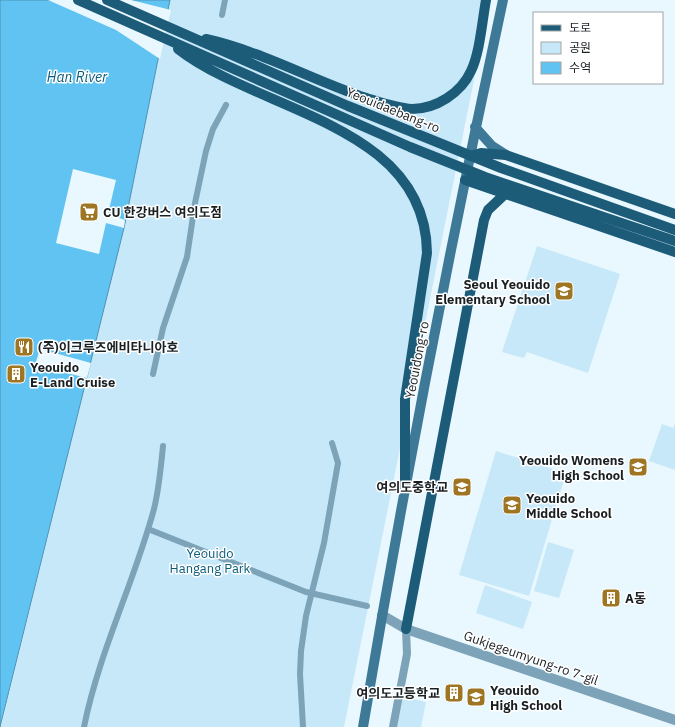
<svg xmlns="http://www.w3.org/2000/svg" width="675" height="727" font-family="'IBM Plex Sans','Noto Sans KR',sans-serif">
	<rect width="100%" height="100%" fill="#e9f7fe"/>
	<path fill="#c7e8f9" d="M170,0H490L344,727H1L124,228Z
		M537,246L620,274L588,373L527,352L524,358L502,352Z
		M662,424L673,428L675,424V470L649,461Z
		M496,451L566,473L529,596L459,575Z
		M548,542L574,550L559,598L534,591Z
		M485,585L532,602L523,629L476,613Z
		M402,696L426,702L421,727H395Z"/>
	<path fill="#61c3f2" stroke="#4c92b4" d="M0,0H170L124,228L0,727Z"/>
	<path fill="#e9f7fe" d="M48,0H131L171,10L160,59L116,30Z
		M73,169L116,180L108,214L125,220L124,228L106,223L99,254L56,243Z
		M40,349L91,363L87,378L35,365Z"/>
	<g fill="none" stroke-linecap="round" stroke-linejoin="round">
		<path stroke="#7ca3b7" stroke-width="6" d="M222,15L225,0
			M153,374L163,328L187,257L195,203L206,151L213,129L226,105
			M148,529L306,592L367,606
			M84,727C99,652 134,583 154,509C159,489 161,467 163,446
			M303,727L300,674L301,651L306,616L324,543L338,463L332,443"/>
		<path stroke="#7ca3b7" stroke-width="8" d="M393,727L407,654L406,629"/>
		<path stroke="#7ca3b7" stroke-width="10" d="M382,615L406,629L675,720"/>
		<path stroke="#3e7a98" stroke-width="10" d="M475,127L492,146L506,155
			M363,727C404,484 451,241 503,0"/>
		<path stroke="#1d5c79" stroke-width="10" d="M78,0L410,147L485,177L675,241
			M107,0L348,106L501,168L675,230
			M206,39C260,51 308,78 360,96C377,101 394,108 412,109C436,109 461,93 471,71C480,52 482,22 486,0
			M178,49C259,112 426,124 427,253L405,399V488
			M470,156L481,153L506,155L675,214
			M465,180L675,252
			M406,629L484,220L488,210L505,194"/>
	</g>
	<defs>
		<g id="supermarket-square" transform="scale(1)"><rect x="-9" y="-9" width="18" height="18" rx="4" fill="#9d7523" stroke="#fff"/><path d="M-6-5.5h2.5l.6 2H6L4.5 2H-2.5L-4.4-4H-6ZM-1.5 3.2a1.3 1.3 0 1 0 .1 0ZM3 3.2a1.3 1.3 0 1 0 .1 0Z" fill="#fff"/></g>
		<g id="school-square" transform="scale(1)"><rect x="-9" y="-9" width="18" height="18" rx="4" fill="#9d7523" stroke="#fff"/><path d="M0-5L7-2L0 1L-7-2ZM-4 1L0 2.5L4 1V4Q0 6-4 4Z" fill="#fff"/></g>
		<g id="restaurant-square" transform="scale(1)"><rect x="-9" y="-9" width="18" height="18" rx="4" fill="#9d7523" stroke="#fff"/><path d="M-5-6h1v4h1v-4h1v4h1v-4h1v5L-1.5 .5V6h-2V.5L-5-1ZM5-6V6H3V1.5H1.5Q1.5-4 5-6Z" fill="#fff"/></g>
		<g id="building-square" transform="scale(1)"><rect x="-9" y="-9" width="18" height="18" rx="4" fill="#9d7523" stroke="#fff"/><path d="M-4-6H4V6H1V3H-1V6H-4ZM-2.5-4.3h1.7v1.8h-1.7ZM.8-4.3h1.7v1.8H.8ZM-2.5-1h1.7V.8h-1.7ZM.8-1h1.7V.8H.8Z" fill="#fff"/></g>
	</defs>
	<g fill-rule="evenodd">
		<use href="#supermarket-square" x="89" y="212"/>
		<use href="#school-square" x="564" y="291"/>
		<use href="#restaurant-square" x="24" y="347"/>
		<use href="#building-square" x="16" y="374"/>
		<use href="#school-square" x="638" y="467"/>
		<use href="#school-square" x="462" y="487"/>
		<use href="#school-square" x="512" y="505"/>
		<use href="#building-square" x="611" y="598"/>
		<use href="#building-square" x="454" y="693"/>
		<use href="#school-square" x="476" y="697"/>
	</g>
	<g text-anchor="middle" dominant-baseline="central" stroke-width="3" stroke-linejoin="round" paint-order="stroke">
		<g font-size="13" fill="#1a1f22" stroke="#fff">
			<text transform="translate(393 110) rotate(22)">Yeouidaebang-ro</text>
			<text transform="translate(417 360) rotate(-79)">Yeouidong-ro</text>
			<text transform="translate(531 658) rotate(19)">Gukjegeumyung-ro 7-gil</text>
		</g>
		<g font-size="13" font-weight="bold" fill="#1a1f22" stroke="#fff" text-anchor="start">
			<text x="103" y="212">CU 한강버스 여의도점</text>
			<text x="550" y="284" text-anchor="end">Seoul Yeouido<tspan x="550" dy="15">Elementary School</tspan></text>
			<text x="38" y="347">(주)이크루즈에비타니아호</text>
			<text x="30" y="367">Yeouido<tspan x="30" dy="15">E-Land Cruise</tspan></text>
			<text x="624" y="460" text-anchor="end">Yeouido Womens<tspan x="624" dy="15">High School</tspan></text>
			<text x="448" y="487" text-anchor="end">여의도중학교</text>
			<text x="526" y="498">Yeouido<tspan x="526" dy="15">Middle School</tspan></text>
			<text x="625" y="598">A동</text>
			<text x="490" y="690">Yeouido<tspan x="490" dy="15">High School</tspan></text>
			<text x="440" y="693" text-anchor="end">여의도고등학교</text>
		</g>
		<g font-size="13" fill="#0b5c7b" stroke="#fff">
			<text x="210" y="553">Yeouido<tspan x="210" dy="15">Hangang Park</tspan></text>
		</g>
		<g font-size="14" font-style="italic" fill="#095b7a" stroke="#fff">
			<text x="77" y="77">Han River</text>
		</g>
	</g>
	<rect x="533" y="12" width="130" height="72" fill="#ffffff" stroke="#a3a5a7"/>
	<rect x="541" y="25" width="20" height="6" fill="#1d5c79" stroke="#a3a5a7"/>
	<text x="569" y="32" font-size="12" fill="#1a1f22">도로</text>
	<rect x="541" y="42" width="20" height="12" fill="#c7e8f9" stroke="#a3a5a7"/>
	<text x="569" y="52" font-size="12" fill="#1a1f22">공원</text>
	<rect x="541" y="62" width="20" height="12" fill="#61c3f2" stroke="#a3a5a7"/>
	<text x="569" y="72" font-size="12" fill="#1a1f22">수역</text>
</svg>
